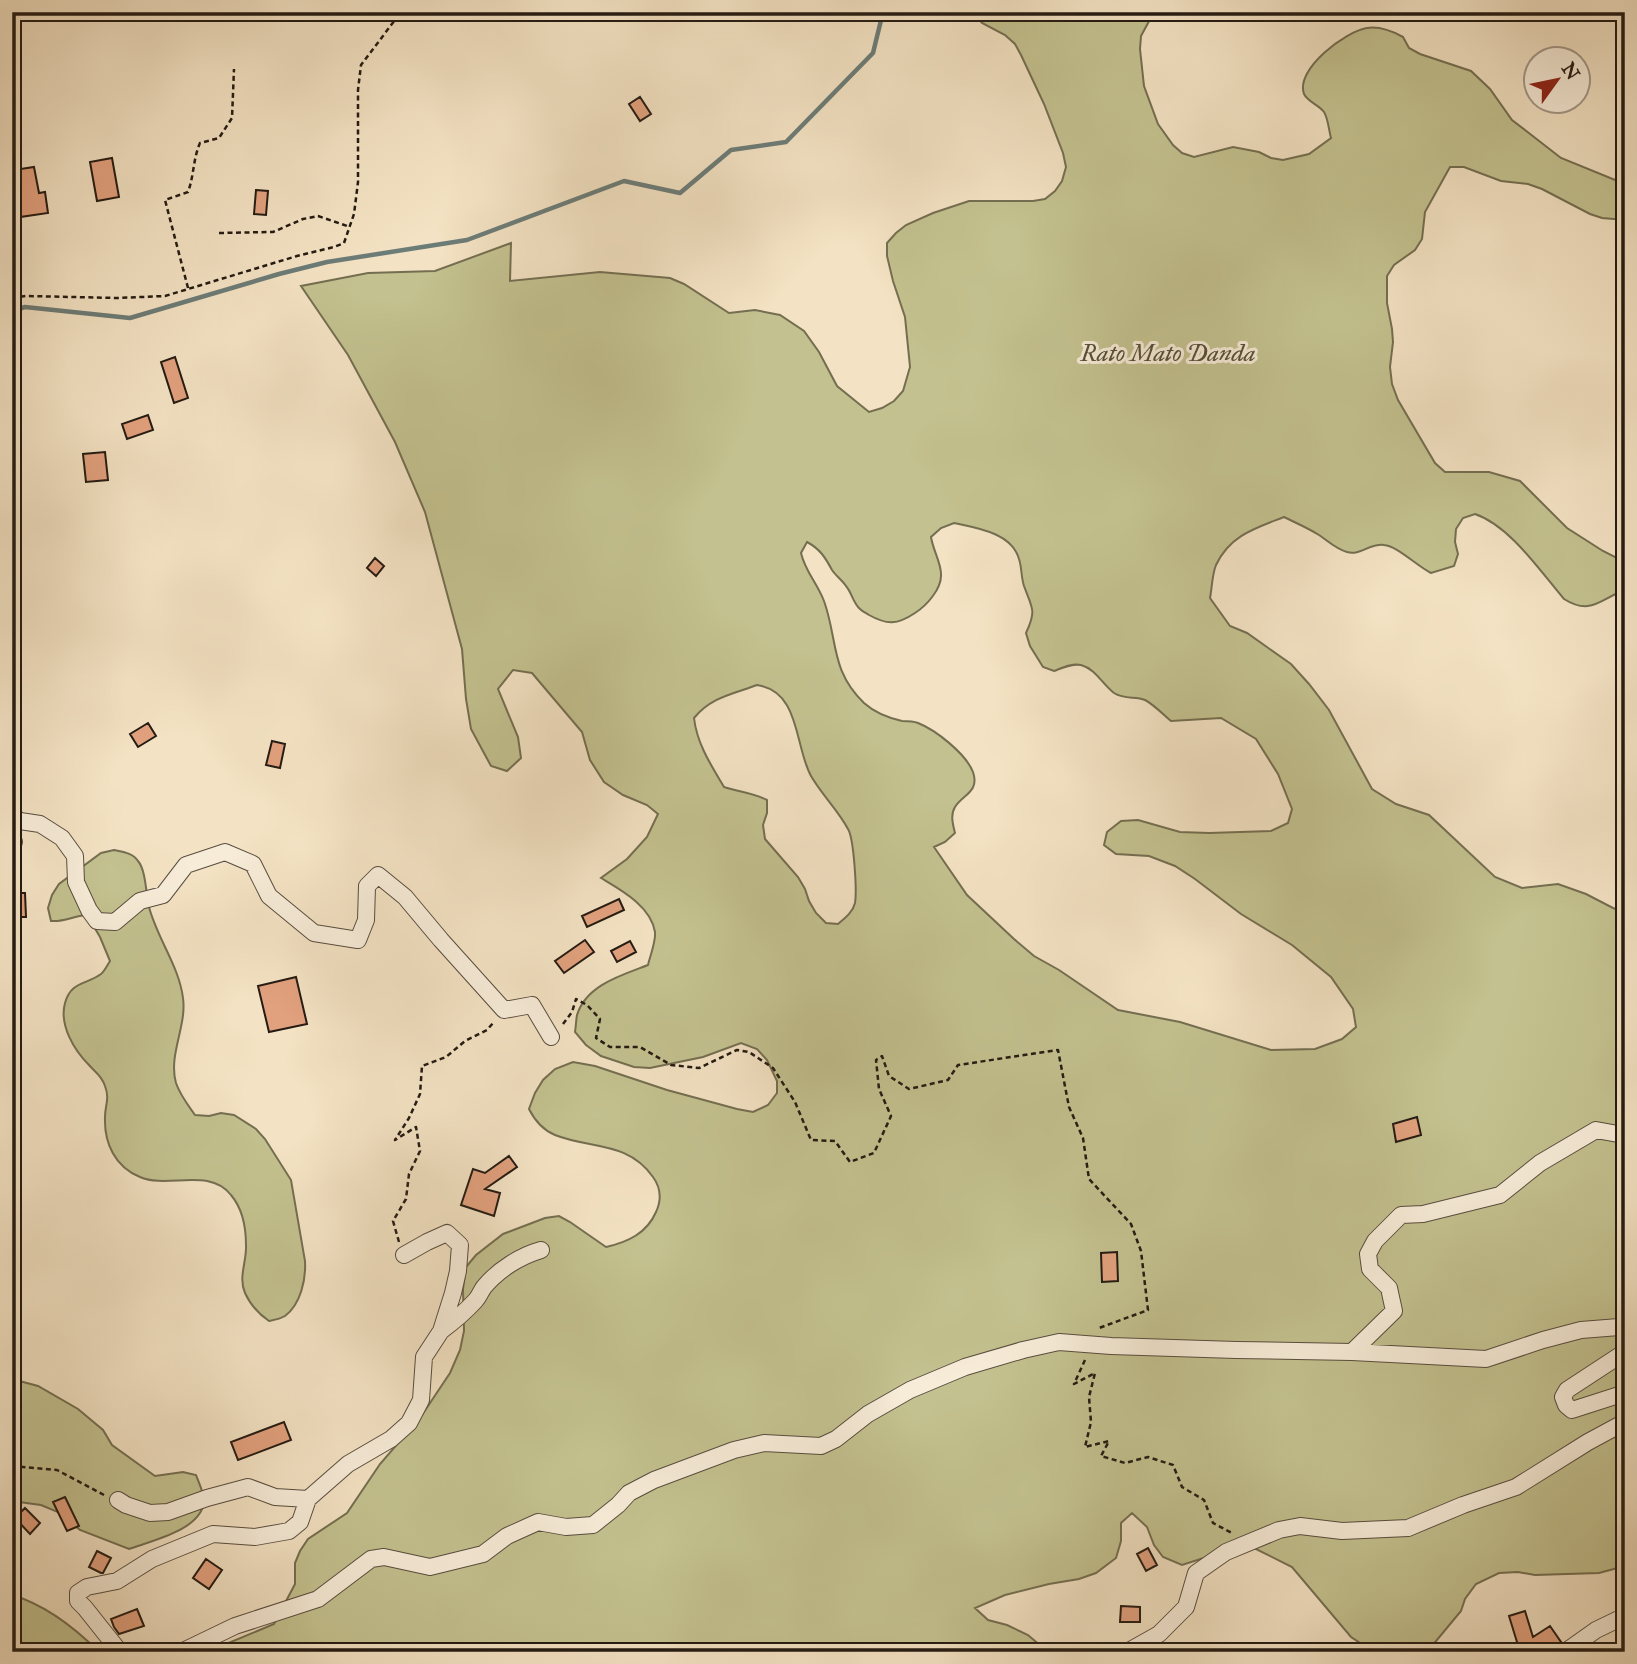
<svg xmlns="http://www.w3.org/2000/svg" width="1637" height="1664" font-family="'IM FELL Great Primer',serif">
	<rect width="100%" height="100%" fill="#f3e2c3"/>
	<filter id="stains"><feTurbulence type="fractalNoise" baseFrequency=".00286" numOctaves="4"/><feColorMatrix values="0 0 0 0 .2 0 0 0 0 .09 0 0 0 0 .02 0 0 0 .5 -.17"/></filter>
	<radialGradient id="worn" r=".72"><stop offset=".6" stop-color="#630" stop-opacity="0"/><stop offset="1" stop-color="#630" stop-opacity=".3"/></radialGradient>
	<path fill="#c3c18f" stroke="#746e51" stroke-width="2" fill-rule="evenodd" d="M972,12H1154L1141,36L1140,49L1144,86L1158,124L1173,145L1182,153L1194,157L1233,147L1259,152L1271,158L1283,160L1309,154L1331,138C1329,131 1328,118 1324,112C1319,105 1308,102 1304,94C1295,69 1346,31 1367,28C1380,26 1392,31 1403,37L1409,48L1420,54L1471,71L1490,89L1512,120L1561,158L1625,184V220L1602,218L1590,214L1542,189L1528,184L1501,181L1464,167H1450L1425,212L1422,239L1415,250L1394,265L1387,276V303L1392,329L1393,342L1390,367L1392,384L1398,400L1435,463L1445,472H1489L1520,481L1567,528L1603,551L1625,562V590C1600,599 1591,616 1564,599C1540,571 1510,526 1475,514L1463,518L1456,529L1455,542L1458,554L1454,566L1431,573C1417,566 1397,546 1384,545C1370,543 1360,556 1347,552C1336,549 1328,541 1319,535C1308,528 1296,523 1284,517C1256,528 1230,535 1216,565C1212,575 1212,588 1210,598L1230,626L1247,633L1291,664L1309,684L1329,710L1372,789L1396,804L1429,815L1495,877L1522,888L1558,884L1586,894L1613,908L1625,912V1566L1599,1573L1535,1575L1518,1572L1499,1573L1476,1584L1465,1599L1461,1611L1427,1652H1374L1351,1637L1292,1567L1254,1548L1238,1547L1182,1565L1163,1557L1154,1545L1147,1527L1132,1513L1121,1523V1541L1116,1558L1096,1573L1079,1579L1049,1584L1005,1595L975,1608L988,1620L1007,1625L1028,1635L1048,1652H207L274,1624L295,1584V1563L300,1551L308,1539L347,1513L380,1464L420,1418L450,1373L460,1350L464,1331L463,1289L466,1267L476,1255L503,1234L545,1218L559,1216L570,1222L606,1247C628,1242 647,1233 656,1212C662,1199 661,1188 653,1177C628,1141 590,1149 555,1135C543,1130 535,1121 529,1109L535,1093L543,1080L555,1069L573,1062L595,1066L667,1090L737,1109L753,1112L768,1105L777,1093V1081L767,1060L757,1049L741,1043L703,1057L650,1068L634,1067L601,1056L586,1045L575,1032C576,1026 576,1020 577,1015C586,985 622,975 648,965C650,956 656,942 655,932C651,906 621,890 601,878L627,859L647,837L658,814L647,805L623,795L604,782L590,760L582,732L532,673L513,670L498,689L518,737L521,758L507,771L491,766L471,729L466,699L462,649L425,512L395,442L348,355L301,286L368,273L435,271L511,243L510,281L600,272L670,278L684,284L729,313L755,310L780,315L804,331L819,352L837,386L869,412L882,408L894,401L903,391L910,367L905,317L893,281L887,256V243L896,233L906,225L933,213L969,201H1033L1045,199L1055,191L1062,181L1066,167L1063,153L1044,104L1021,55L1015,44L1005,35L982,23ZM954,523C977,528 1012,533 1019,559C1022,568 1021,577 1024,586C1032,608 1037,610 1026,633L1030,646L1043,667L1054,671C1062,668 1072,663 1081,665C1096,669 1102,684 1114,693C1125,700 1135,696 1145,700C1153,704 1164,715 1171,721L1221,718L1256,739L1278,774L1292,809L1288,823L1271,831L1209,833L1180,832L1138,820L1121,821L1107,832L1104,845L1116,854L1149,856L1175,866L1195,879L1241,914L1292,945L1331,977L1353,1009L1356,1027L1342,1039L1315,1049L1271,1050L1180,1022L1118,1010L1059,970L1034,956L1014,939L967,895L934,847L945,842L955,833C953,825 950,815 955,807C962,795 980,792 973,772C966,754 936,730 918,723C913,721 908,721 902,721C889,718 874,712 864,703C830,670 838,640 824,601C817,583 805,571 801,553L807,542C820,549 825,557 832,570C836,576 842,580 846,586C852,593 853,603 860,609C863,612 866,613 869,615C887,625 897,625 915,613C926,606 942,589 941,574C941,563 933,550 931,537L941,528ZM757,685C801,692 794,745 811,776C822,795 838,810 848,829C854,839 857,891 855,903C853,912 845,918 838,924L826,923L816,913L809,901L805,889L798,877L765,839L763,825L767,813V800C754,793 739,792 724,787C711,765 697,744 694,718C711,697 733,694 757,685Z
		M114,850C123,852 133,853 138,861C146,870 146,895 149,907C157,938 179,966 183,998C187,1026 168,1055 176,1083C180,1095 188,1105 195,1115L209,1116L221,1113L234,1115L256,1129L265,1139L291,1180L305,1261C306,1279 301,1304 285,1316C280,1319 274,1320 269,1321C259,1314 250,1304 245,1293C238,1277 247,1261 246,1245C246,1228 242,1208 231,1195C209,1167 168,1189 140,1177C115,1167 104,1143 105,1117C105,1105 110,1099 105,1086C102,1076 96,1073 89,1065C74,1050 59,1025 65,1003C71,981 86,985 101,974C104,972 107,966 110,961L100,937L87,915C72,916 66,922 51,921L48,908L52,895L59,884L101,853Z
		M12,1379L38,1386L78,1409L103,1430L112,1445L155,1476L183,1472L196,1475C199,1483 204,1493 204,1501C202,1530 151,1541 129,1549L80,1530L58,1512L41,1505L19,1502L12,1503Z
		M12,1595C46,1605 74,1627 99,1652H12Z"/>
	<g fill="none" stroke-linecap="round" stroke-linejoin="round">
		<path stroke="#6c7c77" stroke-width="4.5" d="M12,311L25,307L130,318L279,274L327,262L467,240L624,181L680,193L731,150L786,142L873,53L883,12"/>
	</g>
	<path fill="#e2a17e" stroke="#241b13" stroke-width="2" d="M640,97L651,114L640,121L629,104Z
		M112,158L119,197L97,201L90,162Z
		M34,167L39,193L45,192L48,213L20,217L14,170Z
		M256,190L268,191L266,215L254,214Z
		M175,357L188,398L174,403L161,362Z
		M148,415L153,430L127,439L122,424Z
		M105,452L108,480L86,482L83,454Z
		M375,558L384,566L376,576L367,568Z
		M148,723L156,736L138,747L130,734Z
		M272,741L285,744L280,768L266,765Z
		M13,893H25L26,917H14Z
		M619,899L624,910L587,927L582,916Z
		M585,940L594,952L564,973L555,961Z
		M630,941L636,952L617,962L611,951Z
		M296,977L307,1024L269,1032L258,986Z
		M1417,1117L1421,1135L1396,1142L1393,1124Z
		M509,1156L517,1167L485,1189L500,1193L494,1216L461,1205L473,1169L485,1173Z
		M1117,1252L1118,1281L1102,1282L1101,1253Z
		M284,1422L291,1440L238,1460L231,1442Z
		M65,1497L79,1526L67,1531L53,1502Z
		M25,1508L40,1523L30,1534L15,1518Z
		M1148,1548L1157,1565L1146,1571L1137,1554Z
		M97,1551L111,1558L103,1573H101L89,1567Z
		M206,1559L222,1570L209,1589L193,1578Z
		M1121,1606L1140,1607V1622H1120Z
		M137,1609L144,1626L119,1634L114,1627L111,1619Z
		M1525,1611L1533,1637L1550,1626L1561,1642L1556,1647L1549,1652H1503L1517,1642L1509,1616Z"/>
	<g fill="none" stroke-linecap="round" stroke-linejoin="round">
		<g stroke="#584d3f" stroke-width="18">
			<path id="minor" d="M12,816L20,821L40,824L62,838L75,856L76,882L89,910L97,921L115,922L140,901L163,895L186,865L225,852L253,864L269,896L314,933L358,940L366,920L367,886L378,875L405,897L441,940L504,1010L532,1005L551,1037
				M12,840L14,842
				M441,1331C453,1322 465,1312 475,1301C479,1297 481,1291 484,1287C498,1270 520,1256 541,1250
				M1352,1352L1394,1311L1389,1288L1370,1269L1368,1254L1375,1241L1401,1215L1423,1214L1500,1195L1540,1163L1596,1130L1618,1134L1625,1138
				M1625,1352L1567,1390L1563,1397L1566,1405L1572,1410L1625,1393
				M308,1499L348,1464L391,1439L409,1423L421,1400L424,1357L441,1331L453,1293L458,1271L460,1245L447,1233L427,1242L404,1255
				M118,1500L126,1505L150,1513L168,1512L207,1498L248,1487L275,1497L308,1499L300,1522L289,1531L255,1537L213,1534L152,1559L117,1581L87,1587L78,1593V1601L85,1608L120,1652
				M181,1652L235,1626L318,1599L371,1559L384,1557L430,1567L483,1554L507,1536L538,1522L566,1527L593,1525L618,1505L629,1493L654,1480L734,1450L764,1443L821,1446L836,1439L868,1414L910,1390L965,1367L1023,1350L1059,1342L1111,1346L1236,1350L1352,1352L1486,1359L1543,1340L1581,1330L1619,1327L1625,1328
				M1127,1652L1159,1634L1186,1607L1196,1573L1226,1552L1279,1530L1300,1526L1342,1531L1408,1528L1463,1505L1516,1487L1588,1442L1625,1422
				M1565,1652L1596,1630L1625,1616"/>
		</g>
		<path stroke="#241b13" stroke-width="2.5" stroke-dasharray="5 3.5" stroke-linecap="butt" d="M219,233L273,232L303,219L318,216L350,227
			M188,288L165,200L188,192C194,176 193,159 200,143L219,138L232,118L234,69
			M12,298L26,296L118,298L165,296L297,256L334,247L344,243L354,214L358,182V90L361,65L401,12
			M563,1024L572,1012L576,999L587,1005L600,1019L596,1038L610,1047H640L671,1065L699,1068L737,1050L749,1052L773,1068L795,1102L811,1140L835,1141L850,1162L874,1153L891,1116L879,1089L876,1060L882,1056L889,1076L909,1089L948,1080L958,1065L1058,1050L1069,1107L1083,1138L1089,1179L1131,1224L1141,1251L1148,1310L1099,1328
			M399,1242L393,1221L406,1199L409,1174L420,1151L416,1127L395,1140L409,1118L420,1094L422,1066L446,1057L465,1041L487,1030L493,1023
			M1085,1360L1074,1384L1095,1373L1089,1397L1091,1422L1085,1447L1109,1441L1101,1456L1125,1463L1148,1457L1173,1465L1182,1487L1204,1500L1213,1523L1232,1533
			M12,1466L57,1470L104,1495"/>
		<use href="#minor" stroke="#f7ecd8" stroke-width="16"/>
	</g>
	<g text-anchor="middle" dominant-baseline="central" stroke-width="6" stroke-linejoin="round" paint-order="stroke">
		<g font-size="24" font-style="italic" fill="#544d38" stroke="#f7ecd8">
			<text x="1168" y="353">Rato Mato Danda</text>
		</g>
	</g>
	<rect width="1637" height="1664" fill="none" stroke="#f3e2c3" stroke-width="42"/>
	<rect x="14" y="14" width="1609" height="1636" fill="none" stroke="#241b13" stroke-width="3.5"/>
	<rect x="21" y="21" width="1595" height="1622" fill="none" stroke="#241b13" stroke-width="2"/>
	<g transform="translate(1557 80) rotate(57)"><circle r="33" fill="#f7ecd8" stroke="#a39889" stroke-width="2"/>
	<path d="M0-5L12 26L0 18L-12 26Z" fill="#8f2418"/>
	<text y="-10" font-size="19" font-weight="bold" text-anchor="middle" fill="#241b13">N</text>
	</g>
	<rect width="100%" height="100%" filter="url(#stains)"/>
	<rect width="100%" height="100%" fill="url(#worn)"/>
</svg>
